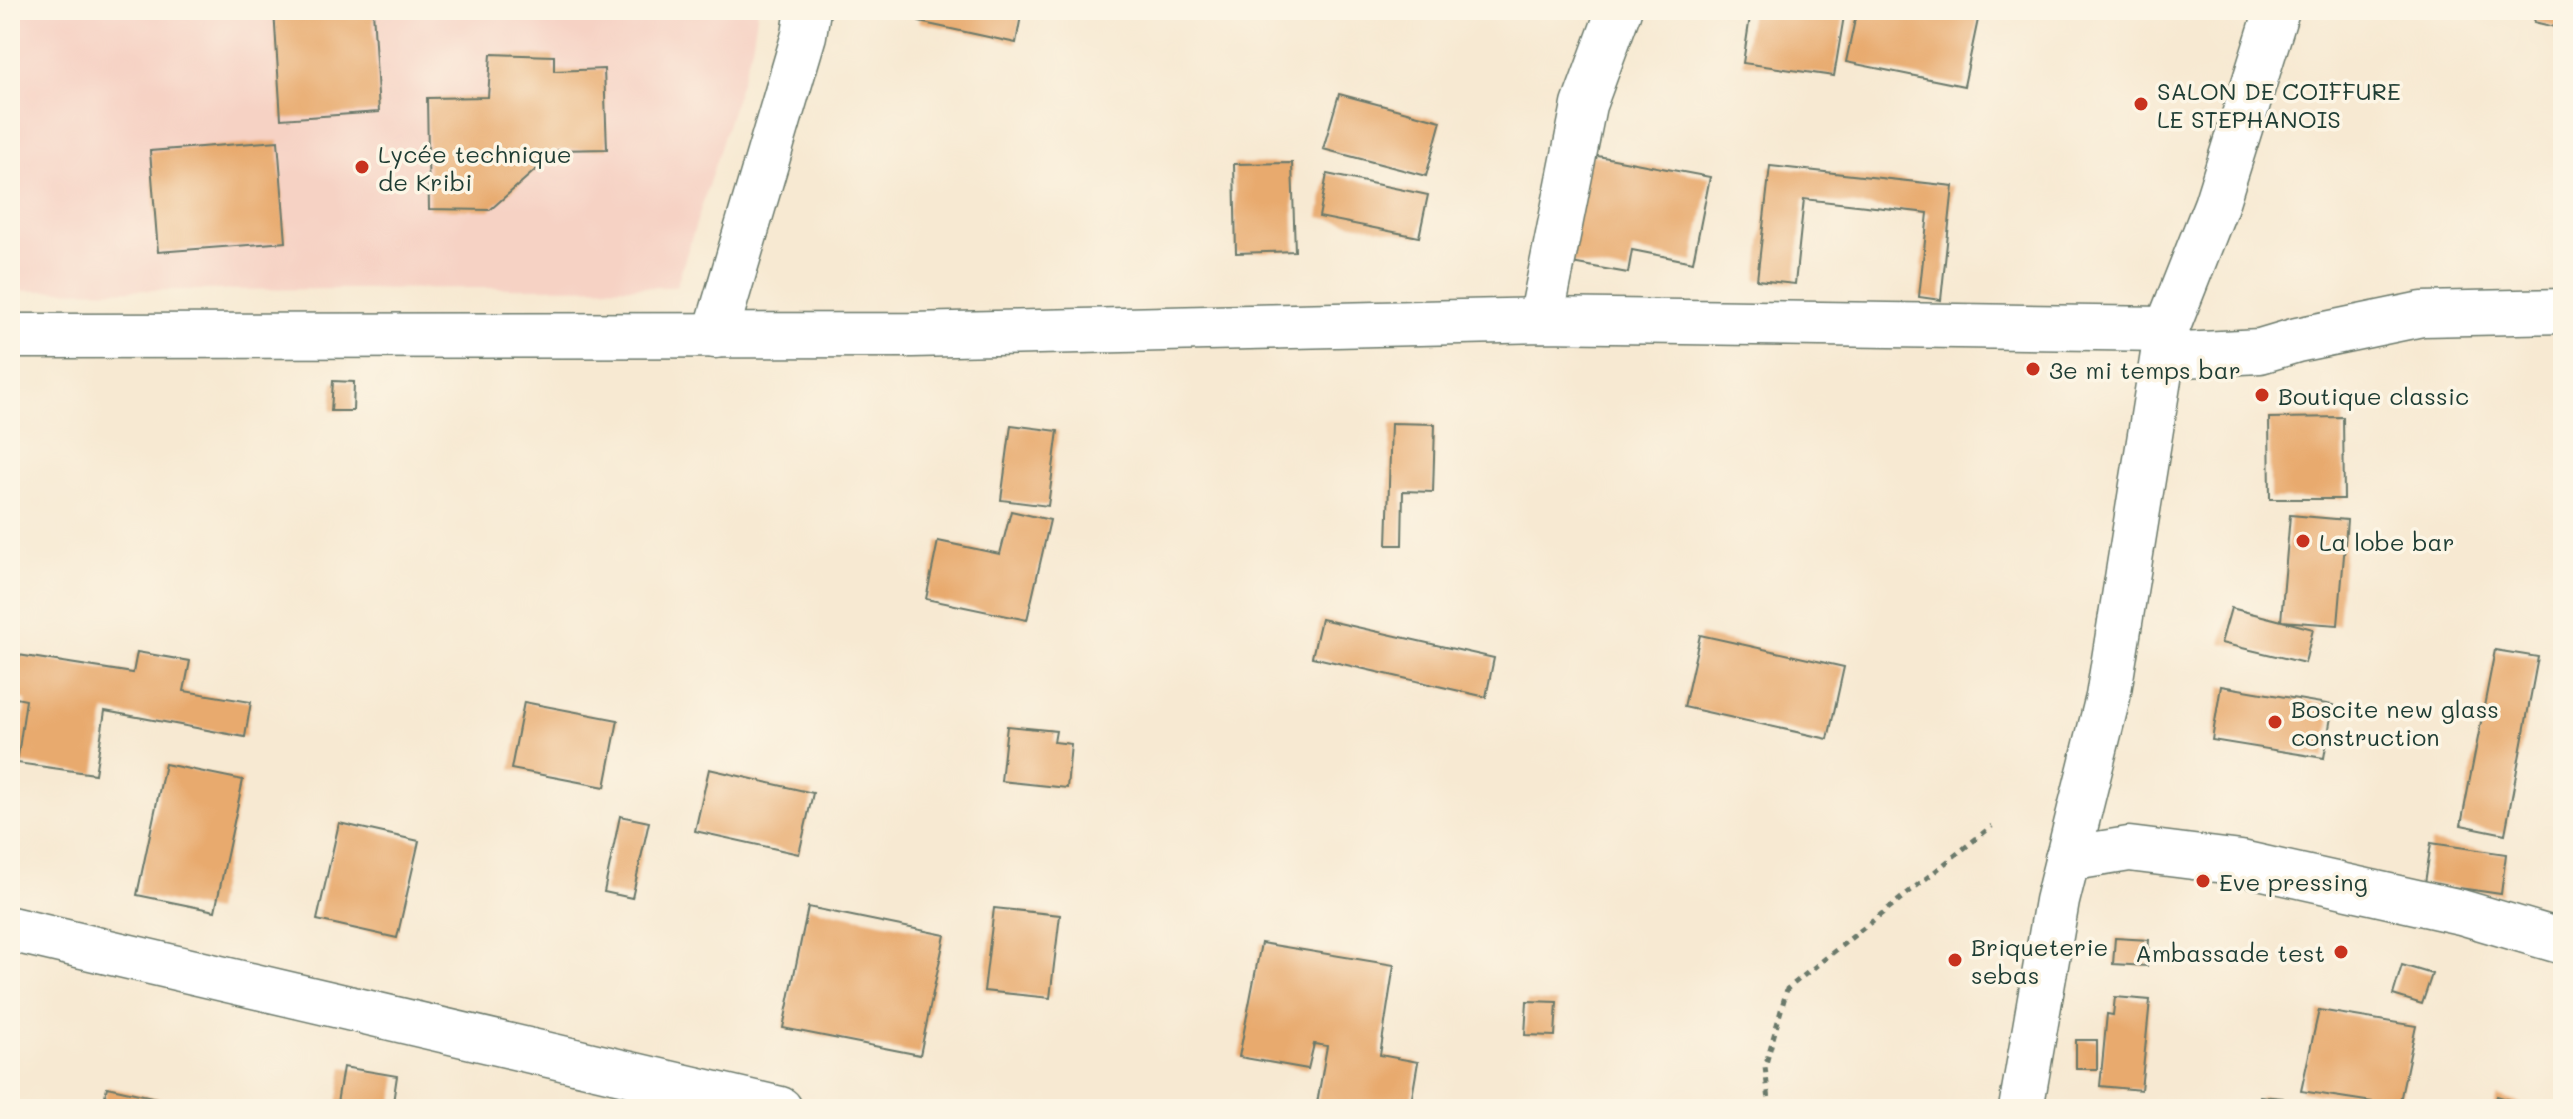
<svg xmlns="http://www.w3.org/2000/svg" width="2573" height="1119" font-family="Mali,sans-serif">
	<rect width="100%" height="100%" fill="#fcf5e5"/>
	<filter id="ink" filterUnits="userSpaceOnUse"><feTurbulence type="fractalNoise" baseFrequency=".0125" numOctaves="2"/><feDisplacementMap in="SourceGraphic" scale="16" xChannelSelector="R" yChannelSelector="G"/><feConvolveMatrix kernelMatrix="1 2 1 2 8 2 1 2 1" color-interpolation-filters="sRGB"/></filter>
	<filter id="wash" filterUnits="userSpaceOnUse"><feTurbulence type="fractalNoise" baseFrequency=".006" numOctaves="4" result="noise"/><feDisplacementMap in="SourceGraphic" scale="32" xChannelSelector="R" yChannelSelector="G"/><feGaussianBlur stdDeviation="1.8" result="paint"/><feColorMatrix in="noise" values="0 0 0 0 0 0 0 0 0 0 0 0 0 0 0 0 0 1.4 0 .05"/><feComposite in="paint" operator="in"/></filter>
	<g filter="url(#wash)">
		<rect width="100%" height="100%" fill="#f7e9d2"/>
		<path fill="#f6d2c4" d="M10,10H758L752,47L676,287L10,291Z"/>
		<g id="blocks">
			<path fill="#e8aa6e" d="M274,10H373L379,112L281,119Z
				M922,10H1022L1016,43L919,22Z
				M1751,10H1845L1834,76L1743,63Z
				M1857,10H1980L1964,86L1846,62Z
				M2537,10H2563V29L2534,22Z
				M491,54L554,56V71L604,69L607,149L558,150L490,210L429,209L427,98L488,97Z
				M1339,94L1441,121L1426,176L1323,149Z
				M278,141L286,242L158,252L150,151Z
				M1587,154L1710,177L1693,262L1632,250L1628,273L1566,262Z
				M1292,163L1295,251L1236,253L1234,164Z
				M1770,166L1953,186L1941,300L1919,297L1928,213L1804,199L1795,284L1757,280Z
				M1327,174L1428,195L1419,237L1319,217Z
				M333,381L354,382L353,411H331Z
				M2343,417L2344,499H2270L2269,418Z
				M1391,423L1435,424L1433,492L1403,491L1402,545H1387Z
				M1011,425L1058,431L1048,506L1001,500Z
				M1011,511L1050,520L1027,620L926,599L938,541L1000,554Z
				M2290,515L2347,520L2338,625L2281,621Z
				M2231,608L2313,629L2305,663L2221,643Z
				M1321,619L1494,658L1486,697L1312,657Z
				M1700,635L1844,667L1828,739L1684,707Z
				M2495,650L2538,657L2505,834L2461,825Z
				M137,652L190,661L184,691L251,702L245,737L105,711L95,774L17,763L26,700L11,697L18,655L133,673Z
				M2221,686L2333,705L2324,758L2212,740Z
				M524,702L618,720L605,787L511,769Z
				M1007,726L1056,731L1054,742L1071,744L1067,788L1001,781Z
				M165,764L243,780L215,911L137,895Z
				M709,769L813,793L799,854L695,831Z
				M620,816L649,822L632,898L604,892Z
				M339,823L419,841L397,938L317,920Z
				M2431,843L2506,854L2501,894L2425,883Z
				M808,907L945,935L920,1055L783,1028Z
				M994,908L1060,915L1050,998L984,991Z
				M2115,938L2149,940L2147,966L2113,964Z
				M1261,943L1394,965L1380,1055L1418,1062L1410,1109H1316L1327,1046L1314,1044L1308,1069L1239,1057Z
				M2402,965L2432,974L2422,1004L2393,995Z
				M2115,997L2150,1000L2141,1090L2100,1086L2107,1014L2113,1015Z
				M1527,1001L1557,1002L1555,1036L1525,1035Z
				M2319,1010L2416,1026L2399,1106L2301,1091Z
				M2076,1040H2097V1069H2076Z
				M343,1067L397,1076L392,1109H336Z
				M107,1087L166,1100L164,1109H102Z
				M2260,1096L2283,1098L2282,1109H2258Z
				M2497,1096L2522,1104L2520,1109H2493Z"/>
		</g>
	</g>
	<g filter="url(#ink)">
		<use href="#blocks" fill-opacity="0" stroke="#6b796b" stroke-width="2"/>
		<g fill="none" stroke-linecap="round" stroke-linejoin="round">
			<g stroke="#6b796b" stroke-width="47">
				<path id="street" d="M1541,320L1584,105L1619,10
					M2167,329L2216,205L2277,10
					M715,336L804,35L808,10
					M2163,356L2260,351L2297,340L2422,314L2563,311
					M2067,859L2129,849L2241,863L2461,912L2563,942
					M10,929L780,1109"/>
			</g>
			<g stroke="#6b796b" stroke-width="47">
				<path id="secondary" d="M10,336L912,335L1541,320L2167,329L2108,697L2057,901L2021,1109"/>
			</g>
			<path stroke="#6b796b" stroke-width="5" stroke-dasharray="6 6" stroke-linecap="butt" d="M1770,1109L1765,1067L1787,989L1992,826"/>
			<use href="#street" stroke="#fff" stroke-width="44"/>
			<use href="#secondary" stroke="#fff" stroke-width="44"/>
		</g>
	</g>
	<g fill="#c8321e" stroke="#fcf5e5" stroke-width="3">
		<circle cx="2141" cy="104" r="8"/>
		<circle cx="362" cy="167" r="8"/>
		<circle cx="2033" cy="369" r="8"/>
		<circle cx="2262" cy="395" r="8"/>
		<circle cx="2303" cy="541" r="8"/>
		<circle cx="2275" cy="722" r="8"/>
		<circle cx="2203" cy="881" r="8"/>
		<circle cx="2341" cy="952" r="8"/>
		<circle cx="1955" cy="960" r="8"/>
	</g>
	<g text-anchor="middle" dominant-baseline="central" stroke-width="7" stroke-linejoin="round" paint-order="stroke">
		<g font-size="24" fill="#1f3d34" stroke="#fcf5e5" text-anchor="start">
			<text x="2157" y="90">SALON DE COIFFURE<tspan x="2157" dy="28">LE STEPHANOIS</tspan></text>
			<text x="378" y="153">Lycée technique<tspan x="378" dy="28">de Kribi</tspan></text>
			<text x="2049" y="369">3e mi temps bar</text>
			<text x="2278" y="395">Boutique classic</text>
			<text x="2319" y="541">La lobe bar</text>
			<text x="2291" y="708">Boscite new glass<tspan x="2291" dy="28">construction</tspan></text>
			<text x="2219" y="881">Eve pressing</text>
			<text x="1971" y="946">Briqueterie<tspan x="1971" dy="28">sebas</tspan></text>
			<text x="2325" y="952" text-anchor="end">Ambassade test</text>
		</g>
	</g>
	<rect width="2573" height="1119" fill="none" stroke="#fcf5e5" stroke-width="40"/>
</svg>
